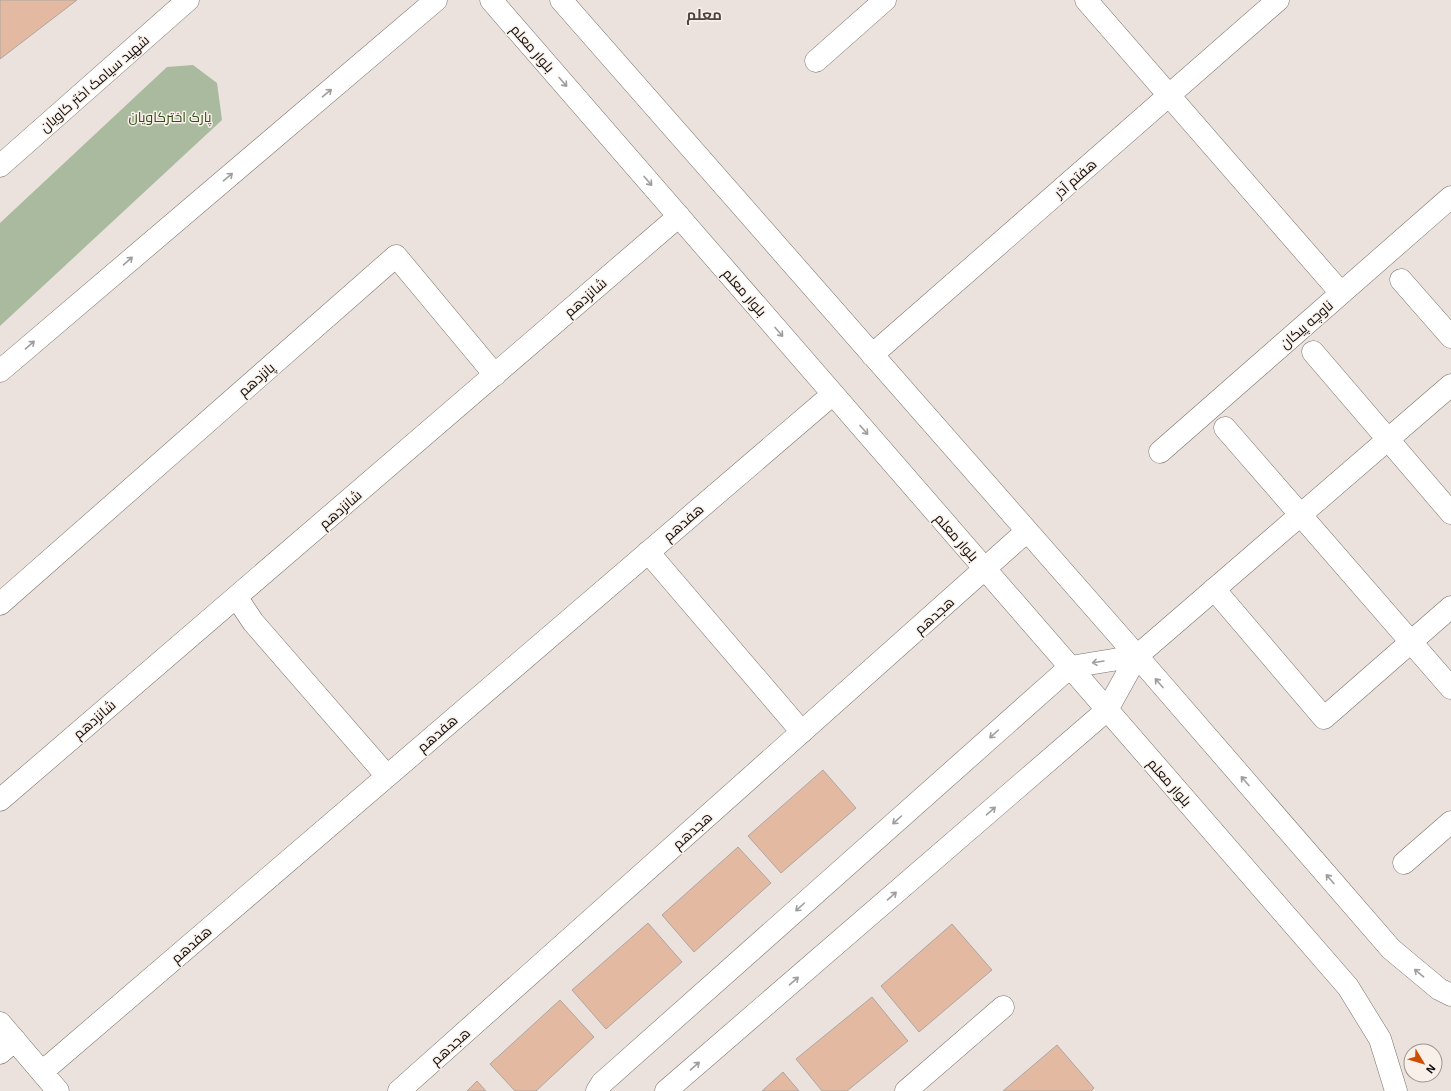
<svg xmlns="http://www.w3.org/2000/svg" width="1451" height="1091" font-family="'Exo 2',Cairo,sans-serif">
	<rect width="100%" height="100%" fill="#ece2dd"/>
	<path fill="#a9ba9e" d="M193,65L217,83L222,120L0,326V223L167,67Z"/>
	<path fill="#e4b9a1" stroke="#aea5a0" d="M0,0H77L0,59Z
		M823,770L856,808L781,873L748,836Z
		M738,847L771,883L694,952L662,915Z
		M648,923L682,962L606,1029L572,990Z
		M952,924L992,970L919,1032L881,986Z
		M872,997L908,1041L847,1091H822L796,1059Z
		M560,1000L594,1037L536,1091H515L490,1064Z
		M1057,1045L1094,1088L1091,1091H1003Z
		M783,1072L799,1091H762Z
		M477,1081L486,1091H467Z"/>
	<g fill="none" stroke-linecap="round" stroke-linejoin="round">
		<g stroke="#79716c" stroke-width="23">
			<path id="minor" d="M491,0L1348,987L1380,1039L1396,1091
				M561,0L1137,656L1391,949L1439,989L1451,995
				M1086,0L1341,293
				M816,61L885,0
				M0,166L188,0
				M1401,280L1451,337
				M1313,352L1451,513
				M872,355L1278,0
				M0,371L436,0
				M1225,428L1451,688
				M1160,452L1451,197
				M648,552L802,732
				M1214,589L1324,718L1451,607
				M237,598L253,622L387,776
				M0,604L396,256L495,375
				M0,800L679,216
				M1404,863L1451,822
				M0,1023L58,1091
				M0,1053L15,1040
				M42,1072L833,394
				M399,1091L1027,531
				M597,1091L602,1083L1070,667L1137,656
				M666,1091L1107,710L1137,656L1451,385
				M906,1091L1003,1007"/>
		</g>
		<use href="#minor" stroke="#fff" stroke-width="22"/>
	</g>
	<defs><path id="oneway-shaft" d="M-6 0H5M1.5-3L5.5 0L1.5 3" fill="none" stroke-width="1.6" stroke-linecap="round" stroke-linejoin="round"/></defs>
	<g stroke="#9f9e9d">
		<use href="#oneway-shaft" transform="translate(563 82) rotate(49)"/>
		<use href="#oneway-shaft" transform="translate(327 93) rotate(-40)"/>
		<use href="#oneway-shaft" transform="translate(228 177) rotate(-40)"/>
		<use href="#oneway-shaft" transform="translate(648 181) rotate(49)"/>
		<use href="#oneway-shaft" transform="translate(128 261) rotate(-41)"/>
		<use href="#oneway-shaft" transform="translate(779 332) rotate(49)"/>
		<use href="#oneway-shaft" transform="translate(30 345) rotate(-41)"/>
		<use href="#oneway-shaft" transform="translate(864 430) rotate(49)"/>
		<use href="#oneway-shaft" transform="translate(1098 662) rotate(171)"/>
		<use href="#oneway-shaft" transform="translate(1159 683) rotate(-131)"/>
		<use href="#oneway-shaft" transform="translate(994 734) rotate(138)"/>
		<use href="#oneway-shaft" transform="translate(1245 781) rotate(-131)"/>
		<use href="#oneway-shaft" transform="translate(991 811) rotate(-41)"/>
		<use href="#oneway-shaft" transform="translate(897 820) rotate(138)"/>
		<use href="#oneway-shaft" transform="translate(1330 879) rotate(-131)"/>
		<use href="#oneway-shaft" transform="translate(892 896) rotate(-41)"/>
		<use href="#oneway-shaft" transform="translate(800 907) rotate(138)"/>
		<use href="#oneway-shaft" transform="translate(1419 973) rotate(-140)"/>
		<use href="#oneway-shaft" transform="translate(794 981) rotate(-41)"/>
		<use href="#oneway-shaft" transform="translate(695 1066) rotate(-41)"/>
	</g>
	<g text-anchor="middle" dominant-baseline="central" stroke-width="3" stroke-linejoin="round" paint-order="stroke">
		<g font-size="14" fill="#0f0c0a" stroke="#f9f0ea">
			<text transform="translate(533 48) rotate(49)">بلوار معلم</text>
			<text transform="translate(94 83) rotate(-41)">شهید سیامک اختر کاویان</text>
			<text transform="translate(1075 178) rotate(-41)">هفتم آذر</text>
			<text transform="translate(745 292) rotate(49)">بلوار معلم</text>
			<text transform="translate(585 297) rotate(-41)">شانزدهم</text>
			<text transform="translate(1306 324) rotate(-41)">ناوچه پیکان</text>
			<text transform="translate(256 379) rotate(-41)">پانزدهم</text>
			<text transform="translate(340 509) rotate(-41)">شانزدهم</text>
			<text transform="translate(683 522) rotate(-41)">هفدهم</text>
			<text transform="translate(957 537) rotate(49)">بلوار معلم</text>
			<text transform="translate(934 615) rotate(-42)">هجدهم</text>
			<text transform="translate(94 719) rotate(-41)">شانزدهم</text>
			<text transform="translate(437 733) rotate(-41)">هفدهم</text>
			<text transform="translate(1170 782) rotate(49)">بلوار معلم</text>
			<text transform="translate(692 830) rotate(-42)">هجدهم</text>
			<text transform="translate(191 944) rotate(-41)">هفدهم</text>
			<text transform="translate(450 1046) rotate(-42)">هجدهم</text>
		</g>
		<g font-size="14" fill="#2f4d15" stroke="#f9f0ea">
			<text x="170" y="116">پارک اخترکاویان</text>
		</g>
		<g font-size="15" font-weight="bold" fill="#4c4541" stroke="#f9f0ea">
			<text x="704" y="14">معلم</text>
		</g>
	</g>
	<g transform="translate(1423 1063) rotate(128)"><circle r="19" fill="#f9f0ea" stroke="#9b9590"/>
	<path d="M0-3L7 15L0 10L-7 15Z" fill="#d14d00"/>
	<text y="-6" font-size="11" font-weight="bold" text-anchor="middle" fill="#0f0c0a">N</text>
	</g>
</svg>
